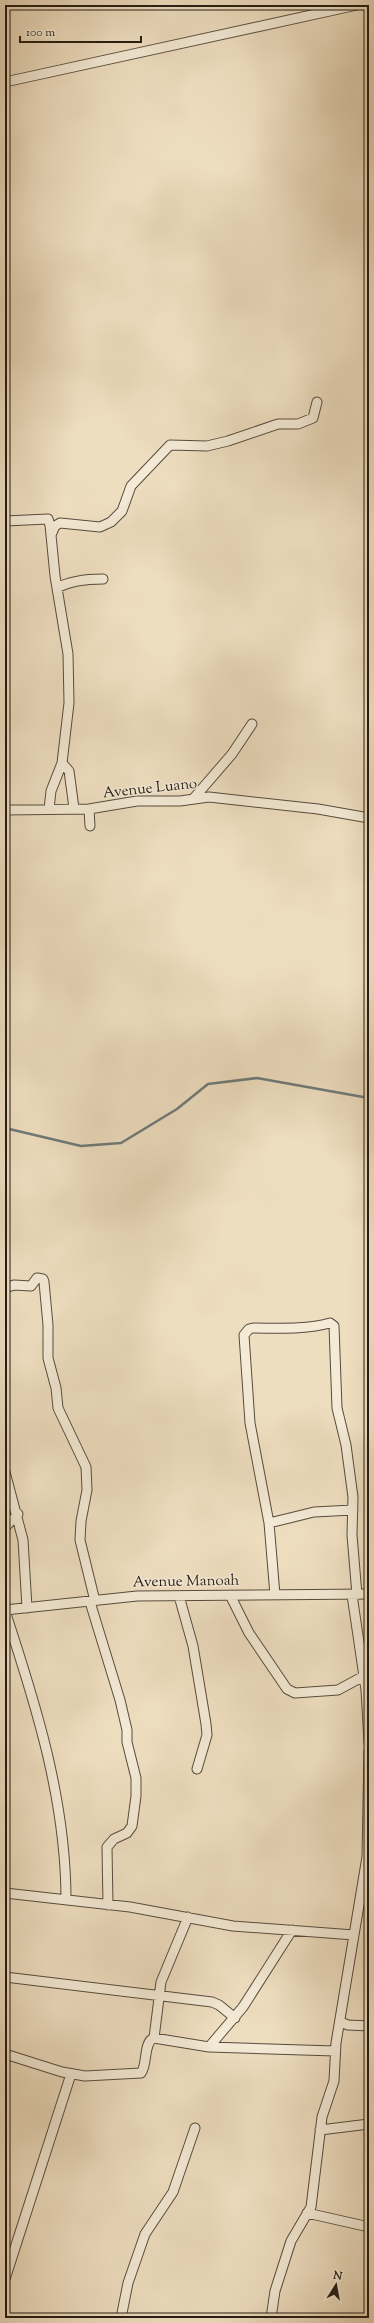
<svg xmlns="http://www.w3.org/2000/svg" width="374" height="2323" font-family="'Sorts Mill Goudy',serif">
	<rect width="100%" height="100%" fill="#eedec0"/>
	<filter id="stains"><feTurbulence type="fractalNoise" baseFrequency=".005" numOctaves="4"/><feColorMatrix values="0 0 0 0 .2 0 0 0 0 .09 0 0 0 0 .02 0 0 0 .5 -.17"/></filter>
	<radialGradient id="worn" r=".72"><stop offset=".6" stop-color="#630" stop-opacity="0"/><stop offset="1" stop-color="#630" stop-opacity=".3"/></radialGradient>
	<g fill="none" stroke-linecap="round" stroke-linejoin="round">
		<path stroke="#6e7a7a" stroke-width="2.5" d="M5,1128L81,1146L121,1143L177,1109L208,1084L257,1078L363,1097L369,1096"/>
		<g stroke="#574c3e" stroke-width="11">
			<path id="minor" d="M5,82L357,5
				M5,521L48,519L50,525L55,576L68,654L69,703L62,763L51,791L49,809
				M51,535L55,526L60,523L100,527L111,522L122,511L131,486L170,445L207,446L228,441L278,424H298L313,418L317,402
				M57,588C70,581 88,579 103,579
				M62,763L69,771L74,808
				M194,798L232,754L252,724
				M89,809L90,826
				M5,810L89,809L137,801H180L209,797L318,809L369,818
				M5,1288L14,1285L31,1286L37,1278L43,1279L44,1282L48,1325V1358L56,1388L58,1408L86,1467L87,1490L81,1521L80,1540L95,1601
				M5,1472L23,1540L27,1608
				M269,1523L314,1512L353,1510
				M5,1527L18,1514
				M230,1595L249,1633L287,1689L295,1693L338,1690L362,1677
				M275,1595L269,1523L250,1423L244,1335L249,1329L253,1328C279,1328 304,1330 330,1323L334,1326L337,1408L346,1445L353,1497L352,1535L357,1595
				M352,1595L366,1690L369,1742
				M179,1596L193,1646L206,1724L207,1735L197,1769
				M90,1602L120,1700L127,1730V1742L136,1778V1796L132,1826L127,1833L114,1839L107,1847L108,1905
				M5,1610L137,1596L369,1594
				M5,1611C36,1705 66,1800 66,1900
				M5,1893L130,1907L233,1926L354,1935
				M5,1977L212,2002L219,2005L235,2018
				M340,2022L348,2025L369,2026
				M154,2038L161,1982L188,1917
				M209,2047L243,2007L292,1930
				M5,2054L62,2072L85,2076L141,2073C148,2064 143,2042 154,2038L209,2047L335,2051
				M320,2130L369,2124
				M307,2213L369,2227
				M5,2279L71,2074
				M121,2318L128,2283L145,2234L173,2192L195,2128
				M271,2318L275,2291L291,2241L311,2207L322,2117L334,2081L336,2043L367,1857L369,1751"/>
		</g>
		<use href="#minor" stroke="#f4ead6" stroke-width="9"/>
	</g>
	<g text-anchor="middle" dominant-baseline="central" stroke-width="3" stroke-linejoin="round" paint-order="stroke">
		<g font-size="15" fill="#251c13" stroke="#f4ead6">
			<text transform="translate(150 789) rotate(-6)">Avenue Luano</text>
			<text transform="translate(186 1582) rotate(-1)">Avenue Manoah</text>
		</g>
	</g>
	<rect width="374" height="2323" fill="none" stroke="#eedec0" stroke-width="20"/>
	<rect x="6" y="6" width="362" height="2311" fill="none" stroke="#251c13" stroke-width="2"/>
	<rect x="10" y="10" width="354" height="2303" fill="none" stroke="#251c13"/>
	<g transform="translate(336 2285) rotate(11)" stroke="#f4ead6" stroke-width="3" paint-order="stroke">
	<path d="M0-3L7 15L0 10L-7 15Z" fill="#251c13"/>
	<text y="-6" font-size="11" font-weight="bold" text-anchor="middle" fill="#251c13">N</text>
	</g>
	<path d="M20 36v6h121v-6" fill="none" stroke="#251c13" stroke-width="2"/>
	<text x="26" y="36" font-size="12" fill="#251c13" stroke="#f4ead6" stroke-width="3" paint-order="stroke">100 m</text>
	<rect width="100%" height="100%" filter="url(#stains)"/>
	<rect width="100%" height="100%" fill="url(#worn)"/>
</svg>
